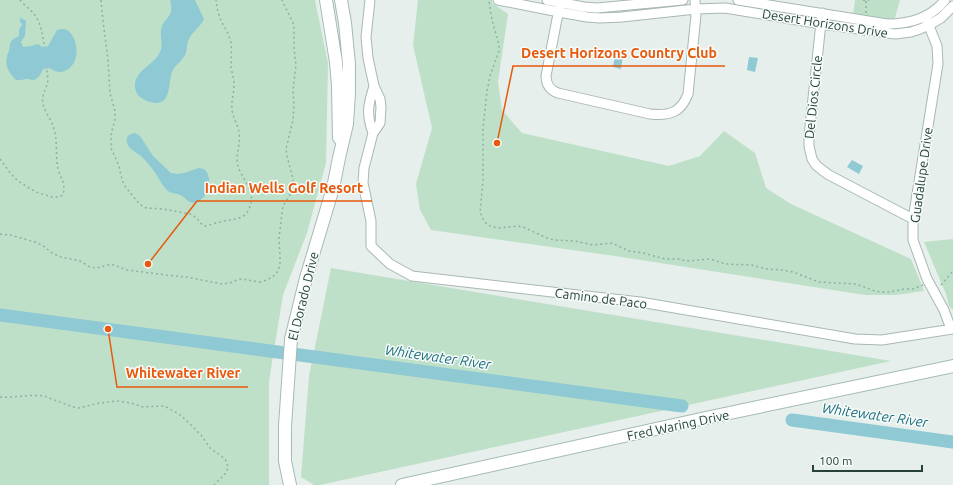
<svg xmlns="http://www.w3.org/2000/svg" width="953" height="485" font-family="Ubuntu,sans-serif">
	<rect width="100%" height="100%" fill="#e6efeb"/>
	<path fill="#bfe0c8" d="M0,0H315L328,63L326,163L307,233L283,295L269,381V485H0Z
		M418,0H492V3L508,14L498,82L502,110L522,133L669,166L700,156L724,131L755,153L766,188L791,204L911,259L924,291L896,295H865L615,256L431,230L420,210L416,184L432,128L413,45Z
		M855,0H900L894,21L853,14Z
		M953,239V310L949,306L946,294L924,242Z
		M331,268L891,361L320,485H314L301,477L309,376Z"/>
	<path fill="#8ec9d4" d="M170,0H195L204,19C201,27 191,32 188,41C186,47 188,52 183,58C180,63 174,66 172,72C168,81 172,104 155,103C151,102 147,102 143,99C139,97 135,92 135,87C134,71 152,66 159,54C164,45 160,40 161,30C163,17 175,19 170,0Z
		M20,18L23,19L26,21L25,36L21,42L23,47L31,46L38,44L42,47L48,46L57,30C77,22 85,63 65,71C59,73 55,72 50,68L43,69C41,74 38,80 32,80C30,79 28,79 26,79C22,80 20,80 16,80C10,74 4,66 7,57C7,55 8,53 9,51C11,41 9,41 19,36V29L21,27L22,24L20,22Z
		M615,55L623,56L621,69L613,67Z
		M749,57L758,58L755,72L747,70Z
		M135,133L140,136L153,156L171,173L177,174L184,173L199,168L204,169L207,172C211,182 209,186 205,195C201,201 193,206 187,200C185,199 184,197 182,196C178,193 172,194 168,191C163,187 159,179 156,174C152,168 147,162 142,157C137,152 129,150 127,143C125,136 130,134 135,133Z
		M852,160L863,166L859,174L847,167Z"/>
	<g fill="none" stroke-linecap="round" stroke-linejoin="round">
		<path stroke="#8ec9d4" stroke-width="13" d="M0,315L682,406
			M792,420L953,442"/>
		<g stroke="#a8b8b2" stroke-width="11">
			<path id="street" d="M370,0L366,37L368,58L374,86L380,99L381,107L380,123L373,133L364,168L363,183L371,221V246L390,264L412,276L640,302L855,339L882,340L953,329
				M498,0L559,12L587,17L600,18L622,17L696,9L725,8L821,24L895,34L911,32L920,29L929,25L941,18L953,6
				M547,0L584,7L597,8L683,0
				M738,0L887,24C909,24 931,18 945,0
				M561,3L557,19L546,76C546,85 550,90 558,93L650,114C669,116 681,113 688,94L696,15L695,0
				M822,13L809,136V146L812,159L816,165L822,170L829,175L913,219
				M925,16L937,46L938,64L913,219V240L927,279L944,310L951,329
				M373,133C366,114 368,105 374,86"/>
		</g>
		<g stroke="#a4bbb3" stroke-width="14">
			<path id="secondary" d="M326,0L336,62L338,86L339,138
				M290,485L285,461V426L291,339L306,278L333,188L339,158L347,124L349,93V64L345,23L341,0
				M402,485L701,419L953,366"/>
		</g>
		<path stroke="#86b3a5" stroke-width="1.5" stroke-dasharray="2 3" stroke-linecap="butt" d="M20,0C24,5 30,9 34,14C41,23 42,33 44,44
			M101,0L103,21L108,59L110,93L115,111V119L111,135V148L119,166L121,176L124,185L137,201L143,207L147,208L163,209L190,214L197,218L200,223L205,226C210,225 215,223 220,222C230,219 244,221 249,209C257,191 242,180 238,166C235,155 241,144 239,133C238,125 233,118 232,110C231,101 234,93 234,85C234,79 232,73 231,67C231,59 232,51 231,43C229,32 222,25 219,15C217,10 217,5 216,0
			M863,0L866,1L869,0
			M489,2L492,20L499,45V51L490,76L487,91L483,129V181L480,212L484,221L488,225L493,227L499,228L517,226L523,227L547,238L554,240L575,241L593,245L612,243L629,251L643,253L665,259H678L687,261L710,259L726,264L751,265L767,269L782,270L793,272L819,282L856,284L875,291L881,292H890L904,289H913L923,285
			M866,13V1
			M0,159L11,174L18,181L29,188L36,192L52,197H59L63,195C66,182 61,180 58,169C55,156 58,142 54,129C52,120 45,113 43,104C41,95 47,88 48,80C48,77 47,73 47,70
			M0,234L10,235L35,242L42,245L52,253L61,257L80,261L90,267L97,268L108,265H114L127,270L166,275L186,277L222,284L230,283L234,281L241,279L260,282L267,280L275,275L278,271L280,265V256L279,238L282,213L283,206L291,193L293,186V179L287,156L286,149L293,120L294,105L293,90L296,65L294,48V28L293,23L282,0
			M941,285L953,271
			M0,397C15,398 30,394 44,396L73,407L79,408L99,403L117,401L131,403L143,407L164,406L168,408L179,414L188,422L201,435L210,448L224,458L227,462L228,468L226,473L214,485"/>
		<use href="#street" stroke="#fff" stroke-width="9"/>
		<use href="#secondary" stroke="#fff" stroke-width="12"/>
	</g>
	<g text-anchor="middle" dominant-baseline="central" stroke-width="3" stroke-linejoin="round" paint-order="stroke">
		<g font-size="13" fill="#24423a" stroke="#f7fbf9">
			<text transform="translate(825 23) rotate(9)">Desert Horizons Drive</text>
			<text transform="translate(813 97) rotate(-84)">Del Dios Circle</text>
			<text transform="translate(921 175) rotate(-82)">Guadalupe Drive</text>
			<text transform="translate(303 296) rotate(-76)">El Dorado Drive</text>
			<text transform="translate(601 298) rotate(7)">Camino de Paco</text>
			<text transform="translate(678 425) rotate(-12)">Fred Waring Drive</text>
		</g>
		<g font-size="14" font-style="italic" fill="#1c6f80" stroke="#f7fbf9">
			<text transform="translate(438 357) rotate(8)">Whitewater River</text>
			<text transform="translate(875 415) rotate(8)">Whitewater River</text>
		</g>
	</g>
	<path fill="none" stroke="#e8590c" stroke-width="1.5" d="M497 143L513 66H725M148 264L197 201H372M108 329L117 387H248"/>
	<g fill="#e8590c" stroke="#f7fbf9" stroke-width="1.5">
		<circle cx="497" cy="143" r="4"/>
		<circle cx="148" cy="264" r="4"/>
		<circle cx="108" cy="329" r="4"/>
	</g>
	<g font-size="14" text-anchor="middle" font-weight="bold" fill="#e8590c" stroke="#f7fbf9" stroke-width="3" stroke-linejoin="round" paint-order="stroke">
		<text x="619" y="58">Desert Horizons Country Club</text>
		<text x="284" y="193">Indian Wells Golf Resort</text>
		<text x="183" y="378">Whitewater River</text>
	</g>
	<path d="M813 465v6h109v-6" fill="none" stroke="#24423a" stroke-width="2"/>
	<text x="819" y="465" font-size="12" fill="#24423a" stroke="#f7fbf9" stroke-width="3" paint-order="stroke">100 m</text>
</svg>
